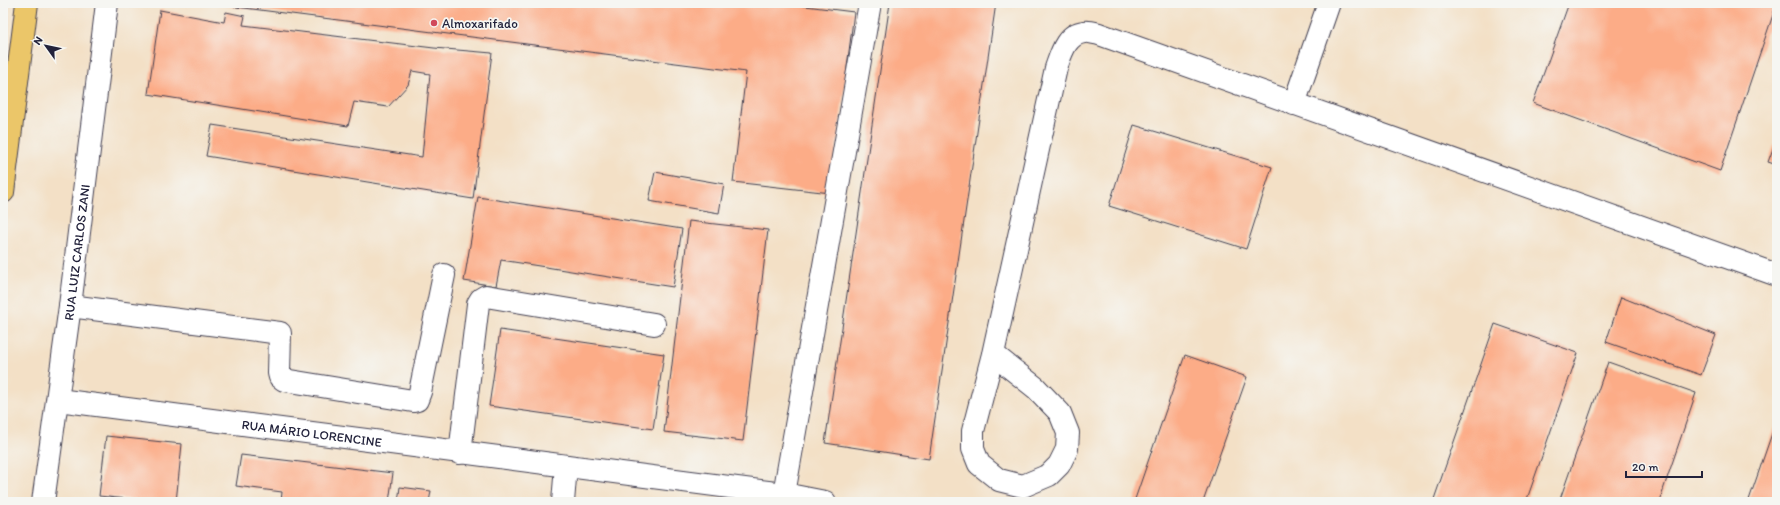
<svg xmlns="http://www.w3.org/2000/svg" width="1780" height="505" font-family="Itim,sans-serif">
	<rect width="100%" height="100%" fill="#f6f6f2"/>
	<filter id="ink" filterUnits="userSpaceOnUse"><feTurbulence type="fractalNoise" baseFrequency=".025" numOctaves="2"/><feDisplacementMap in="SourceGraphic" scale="8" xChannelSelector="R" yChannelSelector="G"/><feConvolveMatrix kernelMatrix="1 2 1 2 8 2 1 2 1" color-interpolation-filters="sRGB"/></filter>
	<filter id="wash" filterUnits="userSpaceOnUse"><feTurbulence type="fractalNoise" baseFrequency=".012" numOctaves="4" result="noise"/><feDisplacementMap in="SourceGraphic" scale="16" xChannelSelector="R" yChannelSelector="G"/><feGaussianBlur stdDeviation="0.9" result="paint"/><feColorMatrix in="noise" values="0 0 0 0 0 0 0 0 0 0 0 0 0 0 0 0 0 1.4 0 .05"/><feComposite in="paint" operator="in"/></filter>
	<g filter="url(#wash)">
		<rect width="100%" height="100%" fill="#f3e0c6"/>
		<g id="blocks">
			<path fill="#fcac87" d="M205,3H781L854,12L831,193L733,182L746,72Z
				M890,3H996L929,459L825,443Z
				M1569,3H1777L1720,171L1533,103Z
				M160,10L224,22L226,12L245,16L243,25L434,48L492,53L473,199L206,156L212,125L422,157L430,74L412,71L408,85L388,107L354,102L348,126L148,94Z
				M1134,125L1272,167L1246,249L1109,206Z
				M1777,138V165L1768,162Z
				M655,172L724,184L719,213L649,201Z
				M478,197L682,229L673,287L501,260L496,286L464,281Z
				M689,221L768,230L743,441L664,432Z
				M1621,297L1716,335L1701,375L1606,342Z
				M1495,324L1578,353L1526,502H1433Z
				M500,330L664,354L653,429L489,406Z
				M1185,355L1247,377L1203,502H1134Z
				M1608,362L1696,393L1659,502H1559Z
				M1777,419V502H1754L1749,500Z
				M106,436L182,444L176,502H156L99,496Z
				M241,455L393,473L389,502H281L282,492L236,486Z
				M400,487L431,491L429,502H398Z"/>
		</g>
	</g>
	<g filter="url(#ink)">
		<use href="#blocks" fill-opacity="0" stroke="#413e50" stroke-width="1"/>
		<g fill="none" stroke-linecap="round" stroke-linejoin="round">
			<g stroke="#413e50" stroke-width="24">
				<g id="minor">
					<path d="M1294,104L1329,3"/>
					<path d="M70,306L280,333L279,373L280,377L284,380L413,401L417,400L420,392L444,275"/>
					<path d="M993,354L1036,388L1060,413L1068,433L1067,449L1059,465L1049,475L1023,486L999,480L979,464L973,449V431L993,354L1056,68C1061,54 1066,34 1084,32C1088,31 1095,33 1099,34L1777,275"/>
					<path id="s1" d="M58,400L784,494L825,502"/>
					<path d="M460,453L478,304L481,299L486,296L654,324"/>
					<path d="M784,494L870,3"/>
					<path id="s2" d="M43,502L70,306L107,3"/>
					<path d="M563,502L566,466"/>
				</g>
			</g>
			<g stroke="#413e50" stroke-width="24">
				<path id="major" d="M3,192L27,3"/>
			</g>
			<use href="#minor" stroke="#fff" stroke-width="22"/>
			<use href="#major" stroke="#ebc669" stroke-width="22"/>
		</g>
	</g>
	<circle fill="#d1495b" stroke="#f6f6f2" stroke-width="1.5" cx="434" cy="23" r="4"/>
	<g text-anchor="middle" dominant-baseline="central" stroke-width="3.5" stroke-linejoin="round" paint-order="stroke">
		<g font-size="13" fill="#22223b" stroke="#f6f6f2" text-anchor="start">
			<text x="442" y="23">Almoxarifado</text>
		</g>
		<g font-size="13" fill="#22223b" stroke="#f6f6f2">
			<text stroke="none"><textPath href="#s2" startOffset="252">RUA LUIZ CARLOS ZANI</textPath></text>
			<text stroke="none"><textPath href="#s1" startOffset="256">RUA MÁRIO LORENCINE</textPath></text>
		</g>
	</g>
	<rect width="1780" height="505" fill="none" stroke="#f6f6f2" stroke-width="16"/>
	<g transform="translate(46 46) rotate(303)" stroke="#f6f6f2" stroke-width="3" paint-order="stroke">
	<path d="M0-3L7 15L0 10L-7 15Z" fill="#22223b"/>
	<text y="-6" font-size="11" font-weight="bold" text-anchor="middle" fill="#22223b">N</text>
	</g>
	<path d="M1626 471v6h76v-6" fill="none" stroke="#22223b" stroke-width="2"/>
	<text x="1632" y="471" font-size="12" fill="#22223b" stroke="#f6f6f2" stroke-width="3" paint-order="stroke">20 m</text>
</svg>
